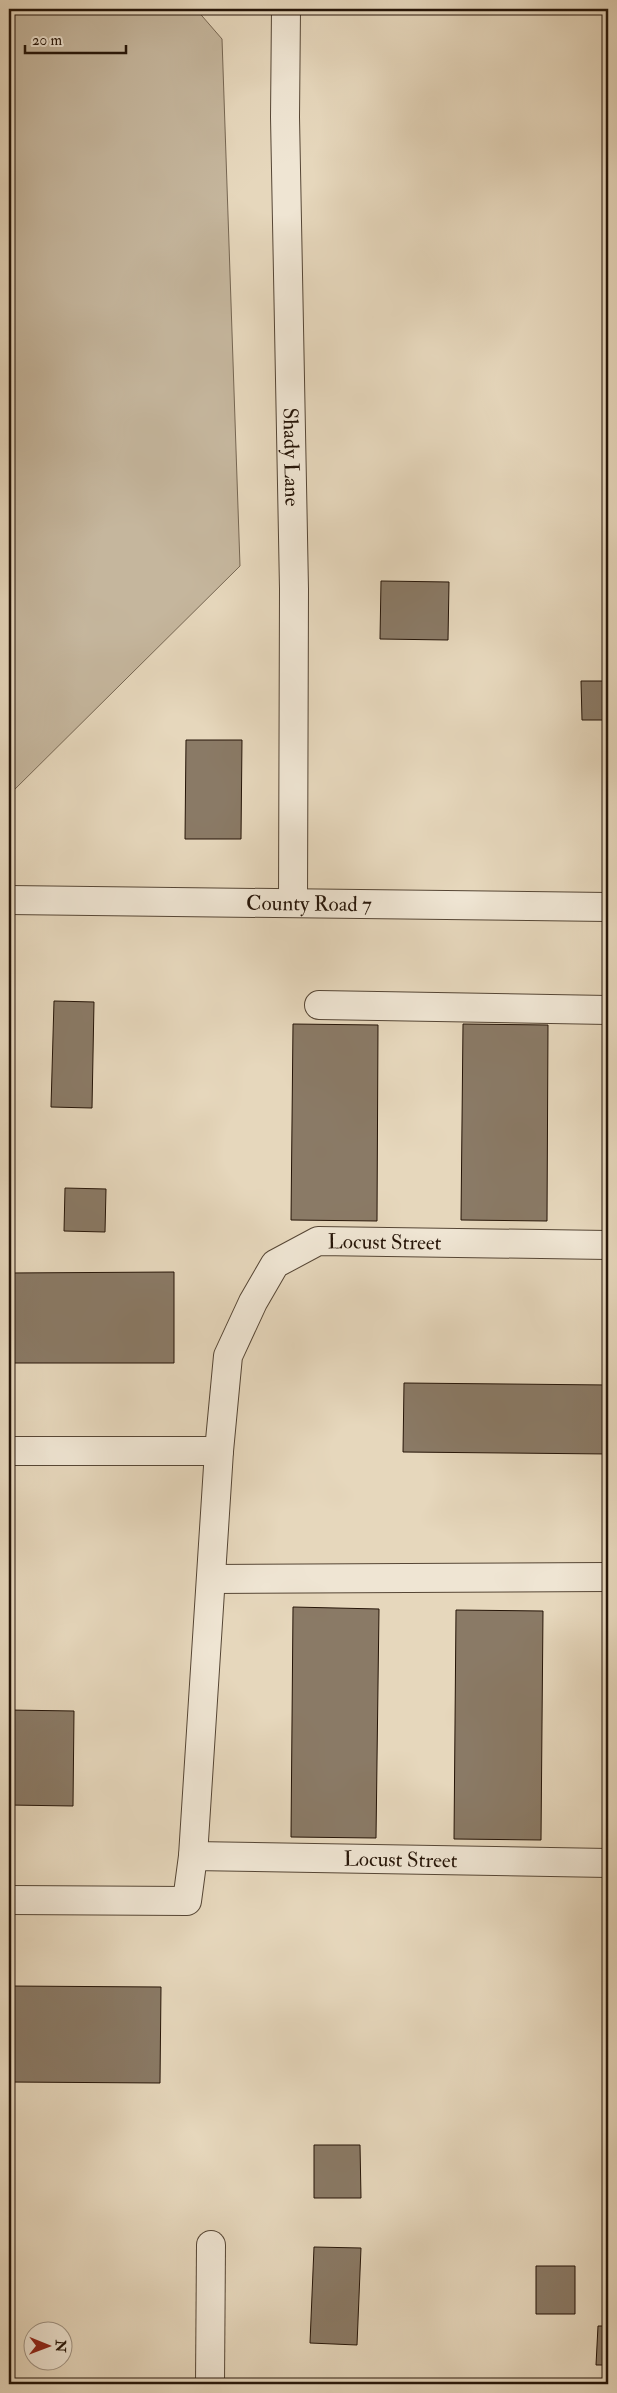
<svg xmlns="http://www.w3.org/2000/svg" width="617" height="2393" font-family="'IM FELL Double Pica',serif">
	<rect width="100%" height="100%" fill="#e6d7bc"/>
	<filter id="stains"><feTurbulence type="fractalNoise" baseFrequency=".004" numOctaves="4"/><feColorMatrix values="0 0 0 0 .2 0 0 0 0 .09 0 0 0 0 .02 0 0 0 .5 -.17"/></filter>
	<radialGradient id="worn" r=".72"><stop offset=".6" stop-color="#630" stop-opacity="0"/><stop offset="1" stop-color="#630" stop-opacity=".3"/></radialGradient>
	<path fill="#c5b69d" stroke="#766652" d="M9,9H196L222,39L240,566L9,795Z"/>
	<path fill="#8a7a66" stroke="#261508" d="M381,581L449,582L448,640L380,639Z
		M581,681H608V720H582Z
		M186,740H242L241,839H185Z
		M54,1001L94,1002L92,1108L51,1107Z
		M293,1024L378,1025L377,1221L291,1220Z
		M463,1024L548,1025L547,1221L461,1220Z
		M9,1172H11L9,1228Z
		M65,1188L106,1189L105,1232L64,1231Z
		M174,1272V1363H9V1273Z
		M404,1383L608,1385V1454L403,1452Z
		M293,1607L379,1609L376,1838L291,1837Z
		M456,1610L543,1611L541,1840L454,1839Z
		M9,1710L74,1711L73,1806L9,1805Z
		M9,1986L161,1987L160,2083L9,2082Z
		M314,2145H360L361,2198H314Z
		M314,2247L361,2248L357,2345L310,2343Z
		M536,2266H575V2314H536Z
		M598,2326H608V2365H596Z"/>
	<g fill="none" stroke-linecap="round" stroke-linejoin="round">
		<g stroke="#564635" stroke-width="30">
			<g id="minor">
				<path id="s1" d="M286,9L285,117L294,589L293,903"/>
				<path id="s2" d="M9,900L608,907"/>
				<path d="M319,1005L608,1010"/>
				<path d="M9,1451H219"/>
				<path d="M212,1579L608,1577"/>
				<path id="s3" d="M193,1856L219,1451L228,1356L253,1302L275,1264L318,1241L608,1245"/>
				<path id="s4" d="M9,1900L187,1901L193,1856L608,1863"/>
				<path d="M210,2384L211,2245"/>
			</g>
		</g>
		<use href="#minor" stroke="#efe5d3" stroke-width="28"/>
	</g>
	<g text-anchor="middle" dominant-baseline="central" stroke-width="4.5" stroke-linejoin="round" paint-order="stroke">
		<g font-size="21" fill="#261508" stroke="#efe5d3">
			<text stroke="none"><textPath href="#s1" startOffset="448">Shady Lane</textPath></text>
			<text stroke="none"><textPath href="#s2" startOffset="300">County Road 7</textPath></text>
			<text stroke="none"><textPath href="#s3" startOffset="720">Locust Street</textPath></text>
			<text stroke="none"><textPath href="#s4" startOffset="431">Locust Street</textPath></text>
		</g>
	</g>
	<rect width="617" height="2393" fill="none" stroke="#e6d7bc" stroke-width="30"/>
	<rect x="10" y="10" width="597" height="2373" fill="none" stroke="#261508" stroke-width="2.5"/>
	<rect x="15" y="15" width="587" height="2363" fill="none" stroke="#261508"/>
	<g transform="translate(48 2346) rotate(91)"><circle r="24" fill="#efe5d3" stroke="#9f9282"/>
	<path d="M0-4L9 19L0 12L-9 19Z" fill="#8f2418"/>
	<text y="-8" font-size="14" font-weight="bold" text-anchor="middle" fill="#261508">N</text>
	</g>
	<path d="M25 45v8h101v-8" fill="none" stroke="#261508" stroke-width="2.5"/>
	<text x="32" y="45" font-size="15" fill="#261508" stroke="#efe5d3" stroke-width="4" paint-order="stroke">20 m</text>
	<rect width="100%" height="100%" filter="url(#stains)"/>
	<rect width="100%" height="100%" fill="url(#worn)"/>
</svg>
